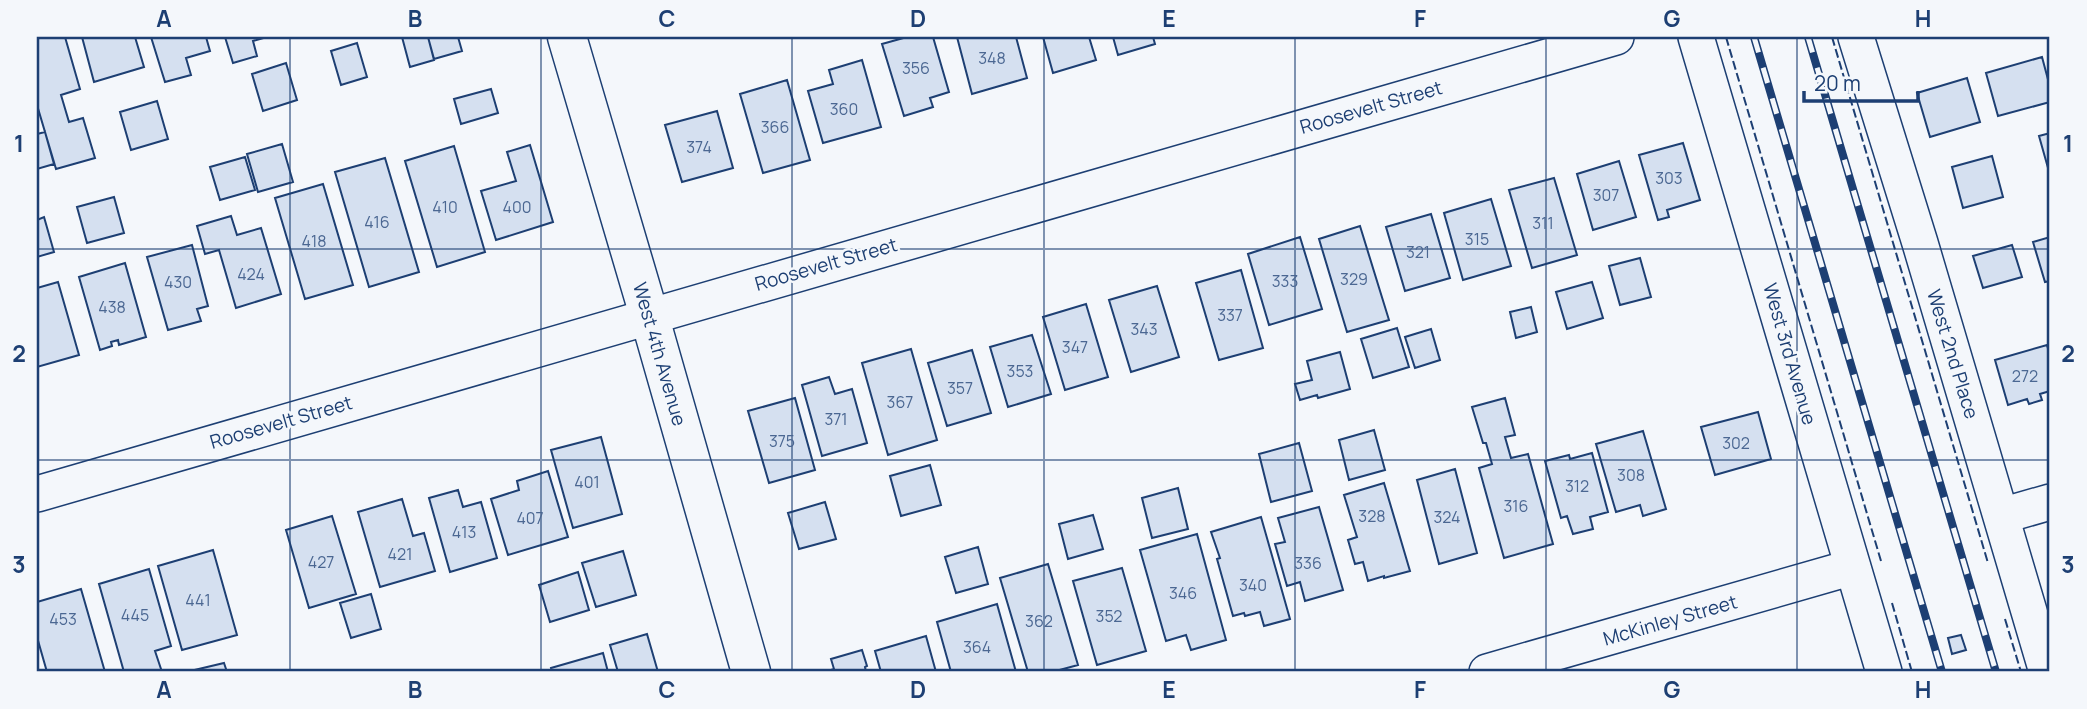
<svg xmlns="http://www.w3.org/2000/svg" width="2087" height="709" font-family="Manrope,sans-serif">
	<rect width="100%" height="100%" fill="#f4f7fb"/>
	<path fill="#d5e0f0" stroke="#1d3f73" stroke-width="2" d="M37,37H65L80,89L61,95L69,122L83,118L95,158L56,169L37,105Z
		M82,37H135L144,67L94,82Z
		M151,37H206L210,51L186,58L191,75L165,82Z
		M225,37H267L253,41L257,56L233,63Z
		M402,37H428L434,60L410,67Z
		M428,37H458L462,51L434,59Z
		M907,37H933L949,92L930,98L933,107L904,116L882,44Z
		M957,37H1016L1027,78L972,94Z
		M1043,37H1089L1096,60L1053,73Z
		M1113,37H1153L1155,44L1118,55Z
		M357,43L367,77L341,85L331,51Z
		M2042,57L2050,87V102L1998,116L1986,73Z
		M862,60L881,127L823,143L808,91L833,84L829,70Z
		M286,63L297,100L263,111L252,74Z
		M1967,78L1980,122L1930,137L1917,93Z
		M787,80L810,160L763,173L740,94Z
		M491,89L498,113L461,124L454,99Z
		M157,101L168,139L131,150L120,112Z
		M717,111L733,168L682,182L665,125Z
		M45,132L54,164L37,169V134Z
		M2050,133V175L2039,136Z
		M1683,143L1700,200L1667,210L1669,217L1658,220L1639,155Z
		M282,144L293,182L258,192L247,154Z
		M530,145L553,222L496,240L481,191L516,181L507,152Z
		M454,146L485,252L437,267L405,161Z
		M1992,156L2003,197L1963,208L1952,167Z
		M245,157L255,190L220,200L210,167Z
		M385,158L419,272L369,287L335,172Z
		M1619,161L1636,217L1593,230L1577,174Z
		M1554,178L1577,255L1532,268L1509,190Z
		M323,184L353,285L305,299L275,198Z
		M114,197L124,233L87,243L77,207Z
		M1491,199L1511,266L1463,280L1444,213Z
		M1431,214L1450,278L1405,291L1386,227Z
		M231,216L237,235L261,228L281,294L236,308L219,250L205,254L197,226Z
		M44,217L54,252L37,257V220Z
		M1360,226L1389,320L1347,332L1319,239Z
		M1300,237L1322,309L1269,325L1248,254Z
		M2050,237V281L2045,282L2033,242Z
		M192,245L208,306L197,309L201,321L168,330L147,257Z
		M2012,245L2022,277L1983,288L1973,256Z
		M1640,258L1651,297L1620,305L1609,266Z
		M125,263L146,337L119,345L118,340L111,342L112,346L100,350L79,277Z
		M1241,270L1263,348L1219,360L1196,283Z
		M58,282L79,355L37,367V288Z
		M1592,282L1603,318L1567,329L1556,292Z
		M1157,286L1179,357L1131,372L1109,300Z
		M1086,304L1108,377L1065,390L1043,317Z
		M1531,307L1537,332L1516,338L1510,312Z
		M1397,328L1409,367L1373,378L1361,339Z
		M1431,329L1440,360L1415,368L1405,337Z
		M1032,335L1051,394L1008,407L990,347Z
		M2047,345L2050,356V391L2040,394L2042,400L2029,404L2027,399L2008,405L1995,360Z
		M911,349L937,440L888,455L862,363Z
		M972,350L991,413L947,426L928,363Z
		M1340,352L1350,389L1318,398L1317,395L1300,400L1295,384L1312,380L1307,361Z
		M829,377L835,394L852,389L867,443L822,456L802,385Z
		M795,398L815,470L769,483L748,411Z
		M1505,398L1515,435L1505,437L1511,458L1528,454L1553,544L1504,558L1479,468L1492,464L1486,443H1483L1472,407Z
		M1758,412L1771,459L1715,475L1701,427Z
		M1374,430L1385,470L1349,480L1339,440Z
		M1643,431L1666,509L1643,516L1640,505L1616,512L1596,444Z
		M601,437L622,514L573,528L551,450Z
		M1299,443L1312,491L1271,502L1259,454Z
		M1592,453L1608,512L1590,517L1593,529L1573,534L1567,516L1561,518L1545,461L1569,455L1570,459Z
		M930,465L941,505L901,516L890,476Z
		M1455,469L1477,553L1439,564L1417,480Z
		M548,471L568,537L508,555L491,499L519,490L517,481Z
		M1384,483L1410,571L1384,578V576L1368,581L1363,562L1355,564L1348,540L1357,537L1344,495Z
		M1178,488L1188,529L1152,538L1142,498Z
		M458,490L463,507L481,502L497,558L450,572L429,498Z
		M402,499L413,536L424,533L435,571L380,587L358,512Z
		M825,502L836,539L799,549L788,513Z
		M1319,507L1343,590L1305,601L1300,582L1287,586L1275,544L1285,542L1278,518Z
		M1093,515L1103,549L1068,559L1059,524Z
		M332,516L356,594L309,608L286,530Z
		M1261,517L1290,619L1264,626L1260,612L1245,616L1244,613L1233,616L1217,559L1220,558L1211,532Z
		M1197,534L1226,640L1191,650L1186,635L1166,641L1140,550Z
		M978,547L988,584L956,593L945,557Z
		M213,550L237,635L182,650L158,566Z
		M623,551L636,595L596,607L582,563Z
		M1048,564L1078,665L1052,672H1028L1000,578Z
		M1122,568L1146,651L1097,665L1073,581Z
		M149,569L171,646L155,651L162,672H124L99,584Z
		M578,572L589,610L550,622L539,585Z
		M81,589L105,672H47L37,637V602Z
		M371,594L381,629L351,638L340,603Z
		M997,604L1016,672H951L937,622Z
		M647,634L658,672H618L610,645Z
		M1961,635L1966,650L1952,654L1948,638Z
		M926,636L936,672H881L875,651Z
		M862,650L867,666L865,667L866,672H825L834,669L831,659Z
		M603,653L608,672H552L551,668Z
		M224,663L227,672H186Z"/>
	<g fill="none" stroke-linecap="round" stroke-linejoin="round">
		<g stroke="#1d3f73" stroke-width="38">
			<path id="street" d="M1696,37L1884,672
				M1856,37L1920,243L2047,672
				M37,494L1616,37
				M2001,516L2050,502
				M1487,672L1853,567"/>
		</g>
		<g stroke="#1d3f73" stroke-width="41">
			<path id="primary" d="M567,37L649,315L751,672"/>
		</g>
		<use href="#street" stroke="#f4f7fb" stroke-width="35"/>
		<use href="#primary" stroke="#f4f7fb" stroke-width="38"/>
		<g stroke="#1d3f73" stroke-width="8">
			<path id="rail" d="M1754,37L1942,672
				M1808,37L1996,672"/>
		</g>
		<use href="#rail" stroke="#f4f7fb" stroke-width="5" stroke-dasharray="16" stroke-linecap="butt"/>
		<path stroke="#1d3f73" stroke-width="2" stroke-dasharray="9 3.5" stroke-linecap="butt" d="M1726,37L1881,561
			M1832,37L1988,563
			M1892,603L1912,672
			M2005,619L2021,672"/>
	</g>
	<path fill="none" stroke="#1d3f73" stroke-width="2" stroke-opacity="0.55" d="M290,37V672M541,37V672M792,37V672M1044,37V672M1295,37V672M1546,37V672M1797,37V672M37,249H2050M37,460H2050"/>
	<g text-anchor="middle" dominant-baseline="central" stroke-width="5" stroke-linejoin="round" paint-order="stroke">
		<g font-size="16" fill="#4b6792">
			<text x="992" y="58">348</text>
			<text x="916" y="68">356</text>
			<text x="844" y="109">360</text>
			<text x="775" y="127">366</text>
			<text x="699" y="147">374</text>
			<text x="1669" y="178">303</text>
			<text x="1606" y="195">307</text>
			<text x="445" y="207">410</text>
			<text x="517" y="207">400</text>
			<text x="377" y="222">416</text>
			<text x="1543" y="223">311</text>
			<text x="1477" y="239">315</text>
			<text x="314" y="241">418</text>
			<text x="1418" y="252">321</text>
			<text x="251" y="274">424</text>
			<text x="1354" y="279">329</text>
			<text x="1285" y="281">333</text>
			<text x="178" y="282">430</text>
			<text x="112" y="307">438</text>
			<text x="1230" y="315">337</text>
			<text x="1144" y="329">343</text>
			<text x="1075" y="347">347</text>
			<text x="1020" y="371">353</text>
			<text x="2025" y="376">272</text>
			<text x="960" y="388">357</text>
			<text x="900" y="402">367</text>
			<text x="836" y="419">371</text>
			<text x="782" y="441">375</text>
			<text x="1736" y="443">302</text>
			<text x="1631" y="475">308</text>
			<text x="587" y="482">401</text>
			<text x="1577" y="486">312</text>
			<text x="1516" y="506">316</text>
			<text x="1372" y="516">328</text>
			<text x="1447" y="517">324</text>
			<text x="530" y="518">407</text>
			<text x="464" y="532">413</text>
			<text x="400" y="554">421</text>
			<text x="321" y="562">427</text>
			<text x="1308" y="563">336</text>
			<text x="1253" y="585">340</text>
			<text x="1183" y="593">346</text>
			<text x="198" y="600">441</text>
			<text x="135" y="615">445</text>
			<text x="1109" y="616">352</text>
			<text x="63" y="619">453</text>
			<text x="1039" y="621">362</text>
			<text x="977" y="647">364</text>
		</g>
		<g font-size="19" fill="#1d3f73" stroke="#f4f7fb">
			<text transform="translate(1371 107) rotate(-16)">Roosevelt Street</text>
			<text transform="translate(826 264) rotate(-16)">Roosevelt Street</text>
			<text transform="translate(660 354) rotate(74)">West 4th Avenue</text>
			<text transform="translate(1790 354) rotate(74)">West 3rd Avenue</text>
			<text transform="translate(1953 354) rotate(73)">West 2nd Place</text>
			<text transform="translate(281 422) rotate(-16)">Roosevelt Street</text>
			<text transform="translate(1670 620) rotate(-16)">McKinley Street</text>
		</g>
	</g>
	<rect width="2087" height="709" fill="none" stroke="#f4f7fb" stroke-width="77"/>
	<path d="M1804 91v10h114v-10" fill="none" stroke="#1d3f73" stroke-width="3.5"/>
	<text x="1814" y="91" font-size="21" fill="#1d3f73" stroke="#f4f7fb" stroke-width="5" paint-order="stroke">20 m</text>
	<rect x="38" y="38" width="2010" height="632" fill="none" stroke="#1d3f73" stroke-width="2.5"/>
	<g font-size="23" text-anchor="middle" font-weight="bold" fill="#1d3f73">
		<text x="164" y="27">A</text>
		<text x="415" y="27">B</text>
		<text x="667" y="27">C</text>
		<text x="918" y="27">D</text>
		<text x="1169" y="27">E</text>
		<text x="1420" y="27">F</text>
		<text x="1672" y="27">G</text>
		<text x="1923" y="27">H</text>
		<text x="19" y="152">1</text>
		<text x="2068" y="152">1</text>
		<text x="19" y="362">2</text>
		<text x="2068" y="362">2</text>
		<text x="19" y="573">3</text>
		<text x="2068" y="573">3</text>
		<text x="164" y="698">A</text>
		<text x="415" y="698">B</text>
		<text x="667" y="698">C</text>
		<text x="918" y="698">D</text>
		<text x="1169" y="698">E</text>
		<text x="1420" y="698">F</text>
		<text x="1672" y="698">G</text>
		<text x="1923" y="698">H</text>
	</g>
</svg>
